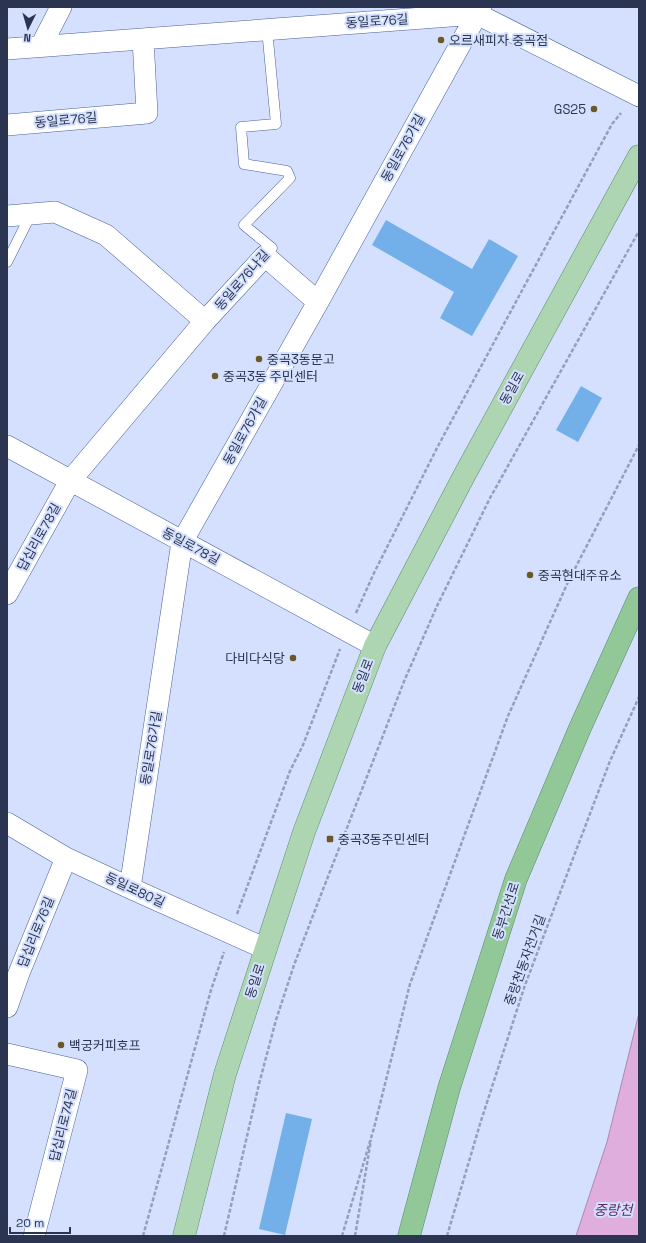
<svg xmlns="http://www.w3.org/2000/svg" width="646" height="1243" font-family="'Space Grotesk','Noto Sans KR',sans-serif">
	<rect width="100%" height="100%" fill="#d4e0fd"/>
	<path fill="#dfaedd" stroke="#a98ab3" d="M639,1013V1236H576L607,1142Z"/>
	<path fill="#73b0e9" d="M386,220L472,269L489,239L518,256L472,336L440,318L454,292L372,245Z
		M581,386L602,398L578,442L556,430Z
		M286,1113L312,1119L285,1235L259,1229Z"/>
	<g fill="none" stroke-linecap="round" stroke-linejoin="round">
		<g stroke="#49609e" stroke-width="11">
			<path id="service" d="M265,256L272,248L244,225L290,178L287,171L244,164L241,127L276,124L267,29
				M7,262L31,214"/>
		</g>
		<g stroke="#49609e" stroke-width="22">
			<path id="minor" d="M41,46L61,7
				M7,49L477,14L639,96
				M7,125L147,113L143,39
				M7,216L55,212L106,235L205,321
				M7,446L375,646
				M7,594L70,481L205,321L265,256L318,302
				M7,823L66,858L130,888L266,949
				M130,888L182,542L318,302L481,7
				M7,1007L19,973L66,858
				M7,1054L77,1070L34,1236"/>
		</g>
		<g stroke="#5c8b6f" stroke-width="23">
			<path id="primary" d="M184,1236L225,1074L304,832L375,646L465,474L639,156"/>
		</g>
		<g stroke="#5c8b6f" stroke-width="23">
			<path id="trunk" d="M409,1236L449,1088L516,879L580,728L639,598"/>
		</g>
		<path stroke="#949fbc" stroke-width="2.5" stroke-dasharray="4 2" stroke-linecap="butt" d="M356,613L374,573L438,446L612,124L621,113
			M237,914L290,771L303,745L340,649
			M143,1236L211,990L224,952
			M224,1236L259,1084L276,1020L294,965L322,892L405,679L437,606L490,498L639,231
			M342,1236L374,1128L410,984L508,716L568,582L639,445
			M355,1236L371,1140
			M447,1236L480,1124L525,985L610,761L639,697"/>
		<use href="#service" stroke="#fff" stroke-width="10"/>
		<use href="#minor" stroke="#fff" stroke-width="21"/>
		<use href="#primary" stroke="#add5b2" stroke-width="22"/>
		<use href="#trunk" stroke="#92c798" stroke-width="22"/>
	</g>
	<g fill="#6b5826" stroke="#d4e0fd" stroke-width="1.5">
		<circle cx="441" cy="40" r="4"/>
		<circle cx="594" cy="109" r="4"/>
		<circle cx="259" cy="359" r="4"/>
		<circle cx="215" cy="376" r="4"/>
		<circle cx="530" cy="575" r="4"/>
		<circle cx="293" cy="658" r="4"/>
		<rect x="326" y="835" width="8" height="8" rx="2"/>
		<circle cx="61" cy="1045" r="4"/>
	</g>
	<g text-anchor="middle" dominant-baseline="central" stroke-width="4" stroke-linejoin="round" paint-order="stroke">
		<g font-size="13" fill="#2b3552" stroke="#d4e0fd">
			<text transform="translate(377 21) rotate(-4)">동일로76길</text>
			<text transform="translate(66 120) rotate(-5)">동일로76길</text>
			<text transform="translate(403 148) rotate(-61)">동일로76가길</text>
			<text transform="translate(242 280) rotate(-49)">동일로76나길</text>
			<text transform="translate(512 388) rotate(-61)">동일로</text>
			<text transform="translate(245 431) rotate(-61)">동일로76가길</text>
			<text transform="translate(39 537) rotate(-61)">답십리로78길</text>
			<text transform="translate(191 546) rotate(28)">동일로78길</text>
			<text transform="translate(363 676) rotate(-69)">동일로</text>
			<text transform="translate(151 748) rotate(-81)">동일로76가길</text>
			<text transform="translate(135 890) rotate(25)">동일로80길</text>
			<text transform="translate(506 911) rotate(-72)">동부간선로</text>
			<text transform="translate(36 932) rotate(-68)">답십리로76길</text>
			<text transform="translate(525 960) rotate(-70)">중랑천동자전거길</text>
			<text transform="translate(255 981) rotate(-72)">동일로</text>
			<text transform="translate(63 1125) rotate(-76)">답십리로74길</text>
		</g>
		<g font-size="13" fill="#2b3552" stroke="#d4e0fd" text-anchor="start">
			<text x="449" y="40">오르새피자 중곡점</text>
			<text x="586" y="109" text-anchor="end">GS25</text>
			<text x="267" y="359">중곡3동문고</text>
			<text x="223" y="376">중곡3동 주민센터</text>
			<text x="538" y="575">중곡현대주유소</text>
			<text x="285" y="658" text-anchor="end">다비다식당</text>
			<text x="338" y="839">중곡3동주민센터</text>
			<text x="69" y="1045">백궁커피호프</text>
		</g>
		<g font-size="14" font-style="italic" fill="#642b63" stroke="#d4e0fd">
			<text x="613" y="1210">중랑천</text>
		</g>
	</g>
	<rect width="646" height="1243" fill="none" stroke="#2b3552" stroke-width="16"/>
	<g transform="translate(28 28) rotate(185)" stroke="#d4e0fd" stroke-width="3" paint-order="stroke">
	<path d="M0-3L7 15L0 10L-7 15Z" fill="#2b3552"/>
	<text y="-6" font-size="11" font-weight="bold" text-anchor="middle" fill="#2b3552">N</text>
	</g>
	<path d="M10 1227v6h60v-6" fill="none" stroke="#2b3552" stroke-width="2"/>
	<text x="16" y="1227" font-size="12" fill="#2b3552" stroke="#d4e0fd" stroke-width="3" paint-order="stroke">20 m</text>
</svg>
